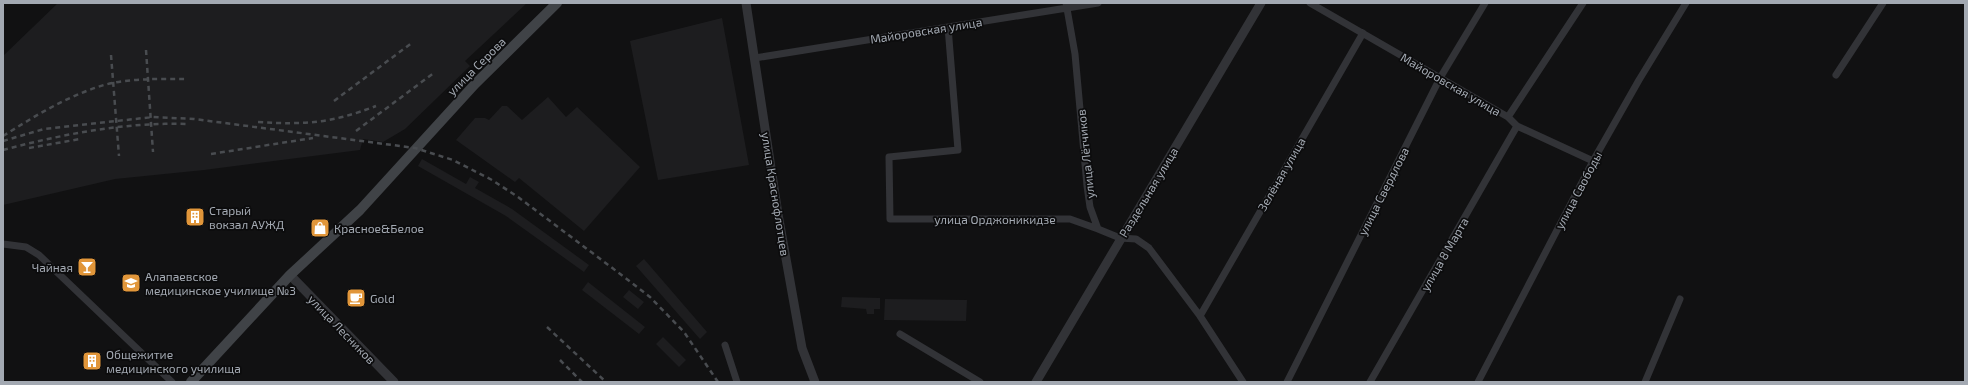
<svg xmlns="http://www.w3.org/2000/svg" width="1968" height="385" font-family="'Exo 2',sans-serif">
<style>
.built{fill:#1d1d1f}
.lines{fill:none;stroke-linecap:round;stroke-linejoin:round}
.minor{stroke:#323337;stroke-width:7}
.tertiary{stroke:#323337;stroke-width:9}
.secondary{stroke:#404347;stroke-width:10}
.rail{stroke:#494c50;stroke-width:2.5;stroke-dasharray:5 4;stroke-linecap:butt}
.labels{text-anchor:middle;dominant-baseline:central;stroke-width:3.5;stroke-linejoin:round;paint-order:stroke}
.street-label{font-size:12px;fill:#a3a9b2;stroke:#0c0c0d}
.poi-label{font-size:12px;fill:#a3a9b2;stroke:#0c0c0d;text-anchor:start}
</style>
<rect width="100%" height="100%" fill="#111112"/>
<path class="built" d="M58,3H527L465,61L470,66L405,129L383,142L363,139L360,150L204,170L115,179L3,205V56Z
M722,18L749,165L658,180L630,41Z
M548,97L566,117L577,107L640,167L584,231L519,178L515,182L456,140L475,118H485L489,120L502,106H507L522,120Z
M422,159L466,184L470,177L479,182L475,188L512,209L589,265L584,272L506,216L418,166Z
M644,259L707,332L700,339L636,266Z
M588,282L645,327L639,334L582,290Z
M629,290L644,302L638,309L623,297Z
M842,297L880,298V309H874V314H867L866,309L841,307Z
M885,299L967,300L966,321L884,320Z
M663,337L686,360L679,367L656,344Z"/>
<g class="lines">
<path class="minor" d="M1066,3L1075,54L1087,186L1090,207L1098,229L1120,238L1136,239L1149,248L1200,316L1243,382
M1310,3L1508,117L1517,126L1593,161
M948,27L958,150L889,157L890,219H1070L1098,229
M755,58L1098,3
M1836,75L1883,3
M1508,117L1583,3
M3,244L26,247L39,255L172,382
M1200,316L1363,33
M900,334L980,382
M725,345L737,382
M1287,382L1440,78L1485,3
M1370,382L1517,126
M1478,382L1593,161L1639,80L1686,3
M1645,382L1680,299"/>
<path class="tertiary" d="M746,3L778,214L802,348L815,382
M290,275L394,382
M1036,382L1261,3"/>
<path class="secondary" d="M191,382L290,275L360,210L475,84L557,3"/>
<path class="rail" d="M146,50L153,152
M111,55L119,156
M334,101L413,42
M258,122C305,125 332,123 376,106
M356,131L435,72
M3,136C35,116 67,96 104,85C130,78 159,79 186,79
M3,141L44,129L153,117L194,119L415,148L453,160L492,180L518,197L611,267L650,297L684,332L718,382
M29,148L80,139
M3,150C63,134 125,122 187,124
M211,154L313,138
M547,327L606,382
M560,360L582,382"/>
</g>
<defs>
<g id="building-square" transform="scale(1)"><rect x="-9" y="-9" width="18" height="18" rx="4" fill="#e1963a" stroke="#0c0c0d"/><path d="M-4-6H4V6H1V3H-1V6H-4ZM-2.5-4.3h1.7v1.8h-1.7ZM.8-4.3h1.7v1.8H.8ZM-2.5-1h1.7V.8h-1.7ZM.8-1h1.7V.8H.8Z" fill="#fff"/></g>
<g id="shop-square" transform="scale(1)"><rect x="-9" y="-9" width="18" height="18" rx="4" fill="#e1963a" stroke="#0c0c0d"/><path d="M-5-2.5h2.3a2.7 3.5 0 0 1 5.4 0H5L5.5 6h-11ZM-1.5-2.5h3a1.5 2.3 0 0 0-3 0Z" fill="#fff"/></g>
<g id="bar-square" transform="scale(1)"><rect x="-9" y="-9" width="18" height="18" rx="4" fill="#e1963a" stroke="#0c0c0d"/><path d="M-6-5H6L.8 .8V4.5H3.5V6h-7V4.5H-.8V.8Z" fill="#fff"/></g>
<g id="university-square" transform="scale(1)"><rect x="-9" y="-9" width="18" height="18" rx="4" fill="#e1963a" stroke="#0c0c0d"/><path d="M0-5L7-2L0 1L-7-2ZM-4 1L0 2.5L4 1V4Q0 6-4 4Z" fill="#fff"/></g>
<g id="cafe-square" transform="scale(1)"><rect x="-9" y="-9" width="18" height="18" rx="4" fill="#e1963a" stroke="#0c0c0d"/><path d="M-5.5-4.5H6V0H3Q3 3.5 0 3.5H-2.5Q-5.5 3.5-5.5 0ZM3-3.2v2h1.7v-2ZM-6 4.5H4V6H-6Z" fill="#fff"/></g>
</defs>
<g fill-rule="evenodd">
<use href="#building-square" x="195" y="217"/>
<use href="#shop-square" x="320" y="228"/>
<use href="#bar-square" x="87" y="267"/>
<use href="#university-square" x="131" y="283"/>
<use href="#cafe-square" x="356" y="298"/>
<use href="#building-square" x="92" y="361"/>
</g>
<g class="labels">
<g class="street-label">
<text transform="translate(926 30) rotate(-9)">Майоровская улица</text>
<text transform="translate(476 66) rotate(-45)">улица Серова</text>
<text transform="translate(1451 84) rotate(30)">Майоровская улица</text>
<text transform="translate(1085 154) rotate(-96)">улица Лётчиков</text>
<text transform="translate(1281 174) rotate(-60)">Зелёная улица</text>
<text transform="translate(1578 190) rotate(-62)">улица Свободы</text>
<text transform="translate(1383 191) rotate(-63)">улица Свердлова</text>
<text transform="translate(1148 192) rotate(-59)">Раздельная улица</text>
<text transform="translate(776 194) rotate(81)">улица Краснофлотцев</text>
<text x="995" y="219">улица Орджоникидзе</text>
<text transform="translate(1444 254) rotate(-60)">улица 8 Марта</text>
<text transform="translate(342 329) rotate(46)">улица Лесников</text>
</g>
<g class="poi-label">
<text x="209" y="210">Старый<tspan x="209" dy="14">вокзал АУЖД</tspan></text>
<text x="334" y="228">Красное&amp;Белое</text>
<text x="73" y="267" text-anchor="end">Чайная</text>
<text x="145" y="276">Алапаевское<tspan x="145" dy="14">медицинское училище №3</tspan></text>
<text x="370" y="298">Gold</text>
<text x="106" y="354">Общежитие<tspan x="106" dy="14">медицинского училища</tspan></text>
</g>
</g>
<rect width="1968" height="385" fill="none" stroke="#a3a9b2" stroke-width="8"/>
</svg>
